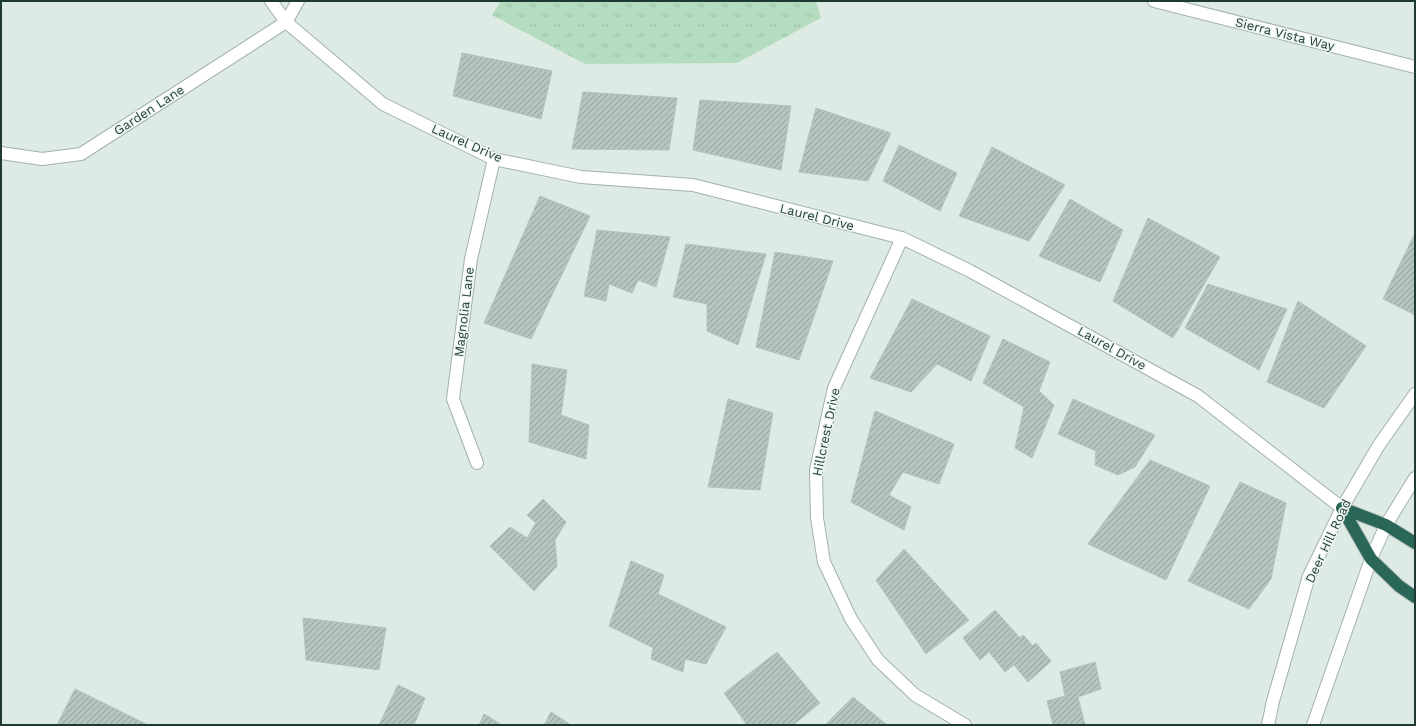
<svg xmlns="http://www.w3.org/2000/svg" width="1416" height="726" font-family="'Work Sans',sans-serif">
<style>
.grass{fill:url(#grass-tufts)}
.building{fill:url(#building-hatch);stroke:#b1c4bb}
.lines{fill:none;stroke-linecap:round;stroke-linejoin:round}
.minor-casing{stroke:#a1b2ab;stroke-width:14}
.highway-casing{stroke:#bcc4c2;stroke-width:14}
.minor{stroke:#fff;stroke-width:12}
.highway{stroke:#2b6758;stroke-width:12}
.labels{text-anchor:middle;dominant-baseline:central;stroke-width:3;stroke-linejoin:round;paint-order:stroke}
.street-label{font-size:13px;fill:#1f3a32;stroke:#eff7f2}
</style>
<defs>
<pattern id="grass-tufts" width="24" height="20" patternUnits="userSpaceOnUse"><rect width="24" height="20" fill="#b6dcbf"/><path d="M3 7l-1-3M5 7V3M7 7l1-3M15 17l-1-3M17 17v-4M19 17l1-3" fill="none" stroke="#9cbea5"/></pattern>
<pattern id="building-hatch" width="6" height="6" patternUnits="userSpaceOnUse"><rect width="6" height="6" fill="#b4c5bd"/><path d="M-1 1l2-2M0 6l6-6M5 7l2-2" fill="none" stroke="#92a19a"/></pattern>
</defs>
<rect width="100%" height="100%" fill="#deeae4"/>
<path class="grass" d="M501,1H816L821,18L737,63L585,64L492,15Z"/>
<path class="building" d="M462,53L552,71L541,119L453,96Z
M583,92L677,98L669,150L572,149Z
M700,100L791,106L781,170L693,150Z
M816,108L891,133L868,181L799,172Z
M899,145L957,173L940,211L883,181Z
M992,147L1065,185L1029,241L959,216Z
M540,196L590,216L531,339L484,323Z
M1070,199L1123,230L1100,282L1039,256Z
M1148,218L1220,257L1173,338L1113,301Z
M597,230L670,237L656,287L638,280L632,293L609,284L606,301L584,296Z
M1415,233V315L1383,299Z
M686,244L766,254L738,345L707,331V304L673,297Z
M775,252L833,261L799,360L756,347Z
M1208,284L1287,309L1259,370L1185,328Z
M912,299L990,336L971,381L937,364L911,392L870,378Z
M1298,301L1366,346L1324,408L1267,382Z
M1003,339L1050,362L1039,391L1054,405L1032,458L1015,448L1024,407L983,383Z
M532,364L567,370L561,415L589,425L586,459L529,442Z
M728,399L773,413L760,490L708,487Z
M1073,399L1155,435L1135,467L1118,475L1095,465L1096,451L1058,434Z
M875,411L954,444L939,484L903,472L889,495L911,507L904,530L851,502Z
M1150,460L1210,486L1166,580L1088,544Z
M1240,482L1286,503L1271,579L1249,609L1188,581Z
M543,499L566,522L555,540L557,566L534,591L490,546L510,527L527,538L536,523L527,515Z
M904,549L969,620L926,654L876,580Z
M631,561L664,575L658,594L726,627L706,664L685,659L683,672L651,659L653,648L609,626Z
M995,610L1020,638L1023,635L1033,646L1036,643L1051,661L1028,682L1014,665L1005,672L989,652L980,660L963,638Z
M303,618L386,628L379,670L306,660Z
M777,652L820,703L793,725H747L724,693Z
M1095,662L1101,689L1078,697L1085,725H1053L1047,701L1065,696L1060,672Z
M398,685L425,698L414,725H379Z
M75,689L148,725H57Z
M853,697L887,725H825Z
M551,712L571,725H544Z
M484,714L502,725H479Z"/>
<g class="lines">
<g class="minor-casing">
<path id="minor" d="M271,1L286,22L383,104L494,159L581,177L693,185L902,238L970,271L1198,396L1342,508
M1154,1L1415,67
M1,153L42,159L81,154L286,22L298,1
M902,238L834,388L816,470L817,518L824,562L851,619L878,660L915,695L965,725
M477,463L453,399L471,259L494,159
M1268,725L1273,701L1309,576L1342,508L1379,445L1415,394
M1313,725L1371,559L1386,525L1415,478"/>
</g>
<g class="highway-casing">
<path id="highway" d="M1342,508L1371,559L1399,586L1415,597
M1342,508L1386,525L1415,543"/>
</g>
<use href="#minor" class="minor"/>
<use href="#highway" class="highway"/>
</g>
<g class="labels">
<g class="street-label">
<text transform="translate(1285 34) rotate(14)">Sierra Vista Way</text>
<text transform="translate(149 110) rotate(-33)">Garden Lane</text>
<text transform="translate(467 143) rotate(24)">Laurel Drive</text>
<text transform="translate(817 217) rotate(14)">Laurel Drive</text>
<text transform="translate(464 312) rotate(-83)">Magnolia Lane</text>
<text transform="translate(1112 348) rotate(29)">Laurel Drive</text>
<text transform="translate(826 432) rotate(-78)">Hillcrest Drive</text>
<text transform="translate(1328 541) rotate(-65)">Deer Hill Road</text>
</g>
</g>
<rect width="1416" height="726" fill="none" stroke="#1f3a32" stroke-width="4"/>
</svg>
